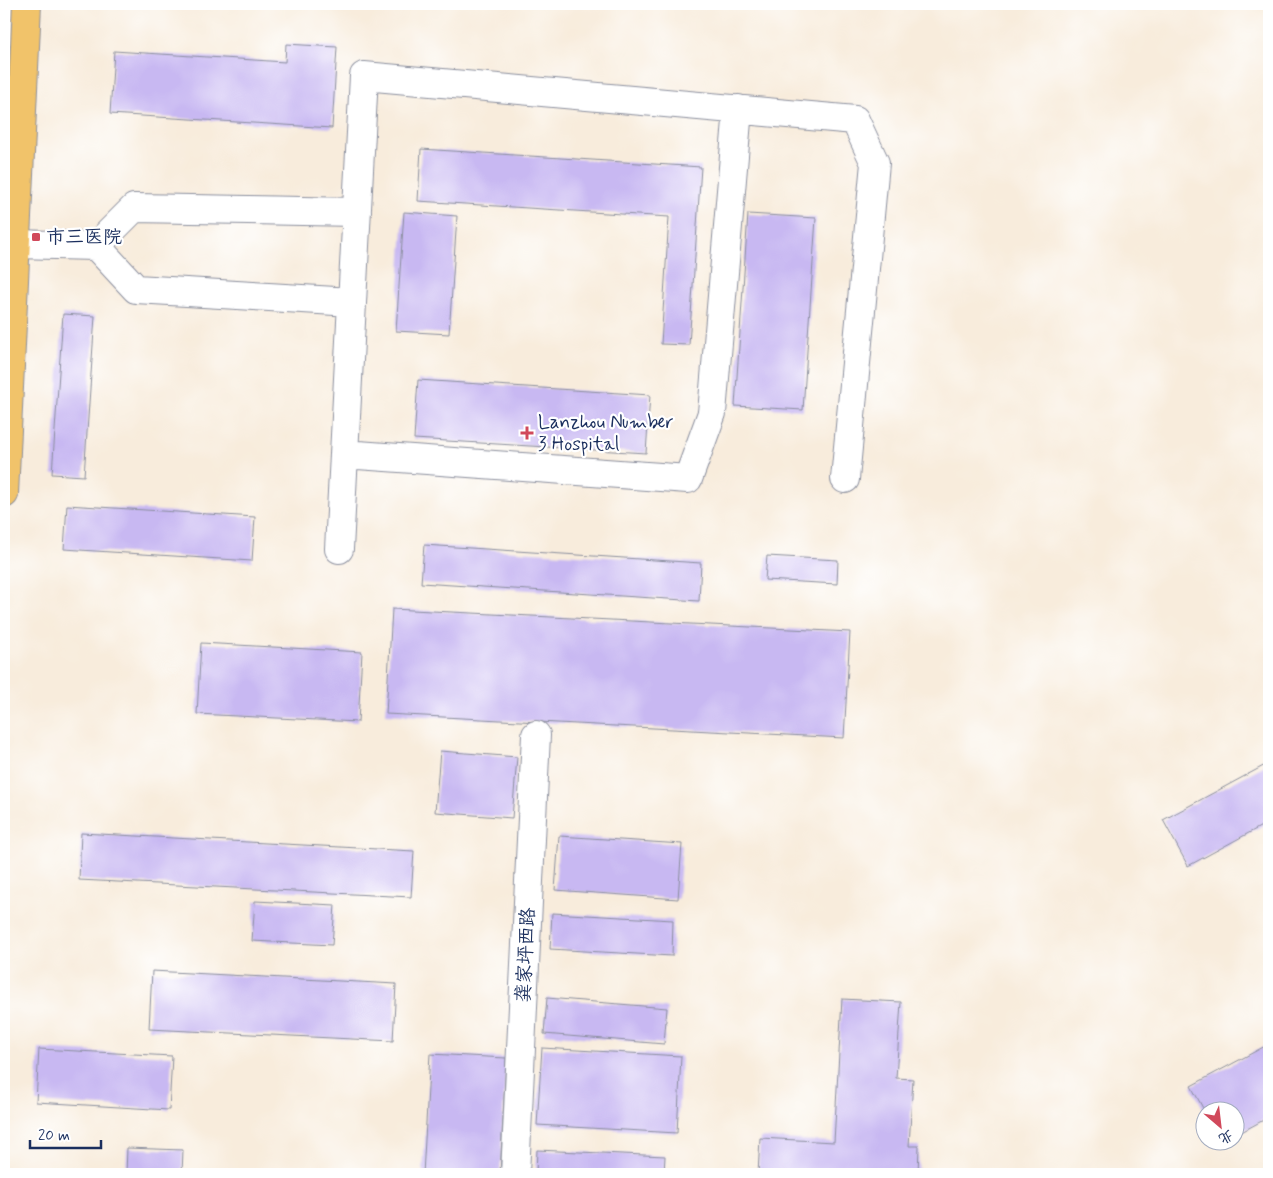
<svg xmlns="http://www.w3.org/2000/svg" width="1273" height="1178" font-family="Mynerve,'LXGW WenKai TC',sans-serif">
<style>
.building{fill:#c8b8f2}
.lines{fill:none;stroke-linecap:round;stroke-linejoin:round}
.minor-casing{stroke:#8a8e9d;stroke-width:30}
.major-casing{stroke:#8a8e9d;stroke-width:30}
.minor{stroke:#fff;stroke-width:28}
.major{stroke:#f1c36a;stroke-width:28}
.poi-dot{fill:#d1495b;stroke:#fff;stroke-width:2}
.labels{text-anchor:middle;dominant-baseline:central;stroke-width:4.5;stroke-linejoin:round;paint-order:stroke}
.poi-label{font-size:19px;fill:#1b2f5e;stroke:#fff;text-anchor:start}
.street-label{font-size:19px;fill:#1b2f5e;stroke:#fff}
</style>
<rect width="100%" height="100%" fill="#fff"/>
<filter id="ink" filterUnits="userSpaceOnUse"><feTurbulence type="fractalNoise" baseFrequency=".02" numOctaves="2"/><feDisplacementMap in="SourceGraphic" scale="10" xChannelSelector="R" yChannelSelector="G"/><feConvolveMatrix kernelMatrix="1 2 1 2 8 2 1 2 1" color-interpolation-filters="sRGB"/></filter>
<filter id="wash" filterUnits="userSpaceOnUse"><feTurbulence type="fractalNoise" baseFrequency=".0096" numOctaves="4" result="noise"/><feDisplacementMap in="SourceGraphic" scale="20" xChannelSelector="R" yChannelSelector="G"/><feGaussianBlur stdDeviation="1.12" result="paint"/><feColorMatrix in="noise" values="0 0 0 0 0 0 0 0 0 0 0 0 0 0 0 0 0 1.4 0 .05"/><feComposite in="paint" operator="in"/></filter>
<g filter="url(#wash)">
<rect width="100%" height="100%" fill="#f8ecdc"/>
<g id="blocks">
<path class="building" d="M286,44L337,47L332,128L110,114L114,51L285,62Z
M421,149L701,167L689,345L661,344L669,217L418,201Z
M404,212L457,216L449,334L396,331Z
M748,214L816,218L803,410L735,406Z
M63,314L95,316L84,476L52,474Z
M418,380L650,395L646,453L414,439Z
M67,505L255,517L252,561L64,549Z
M424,545L701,563L699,601L421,583Z
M767,556L838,560L837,584L765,580Z
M392,609L850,632L844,738L386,714Z
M201,643L362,652L358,722L197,714Z
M440,751L517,757L512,818L435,812Z
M1269,763V822L1188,866L1163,820Z
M81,833L414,851L411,897L79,880Z
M559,836L682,844L678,899L555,890Z
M255,901L335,905L332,945L252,941Z
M552,913L673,920L672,956L550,949Z
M152,971L396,984L393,1041L149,1029Z
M547,998L667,1008L664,1044L544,1034Z
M842,999L901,1002L896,1078L913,1079L909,1146H919L918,1174H758L760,1138L834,1142Z
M1269,1044V1117L1236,1135V1110H1204L1191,1086Z
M542,1048L681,1056L677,1133L537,1125Z
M39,1049L172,1056L169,1110L36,1102Z
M430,1054L506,1058L500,1174H423Z
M127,1148L183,1150L182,1174H126Z
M537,1150L665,1156L664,1174H536Z"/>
</g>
</g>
<g filter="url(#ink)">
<use href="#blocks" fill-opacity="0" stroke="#8a8e9d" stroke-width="1"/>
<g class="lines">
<g class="minor-casing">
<path id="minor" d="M15,244L96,246L136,289L352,302
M96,246L134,208L357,212
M344,454L688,479L712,413L738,109
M339,549L364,76L855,120L875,163L845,479
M515,1174L536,735"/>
</g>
<g class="major-casing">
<path id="major" d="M4,494L27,4"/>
</g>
<use href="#minor" class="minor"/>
<use href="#major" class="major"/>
</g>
</g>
<g class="poi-dot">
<rect x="31" y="232" width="10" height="10" rx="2.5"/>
<path d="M524.5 425.5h5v5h5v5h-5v5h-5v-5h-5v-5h5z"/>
</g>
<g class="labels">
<g class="poi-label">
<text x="46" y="237">市三医院</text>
<text x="538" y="422">Lanzhou Number<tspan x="538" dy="22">3 Hospital</tspan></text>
</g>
<g class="street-label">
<text transform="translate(526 955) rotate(-87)">龚家坪西路</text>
</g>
</g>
<rect width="1273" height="1178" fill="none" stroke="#fff" stroke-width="20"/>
<g transform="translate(1220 1126) rotate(152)"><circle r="24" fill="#ffffff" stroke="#a4acbf"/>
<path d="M0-4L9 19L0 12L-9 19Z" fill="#d1495b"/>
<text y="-8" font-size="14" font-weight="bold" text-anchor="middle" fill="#1b2f5e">北</text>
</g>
<path d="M30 1140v8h71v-8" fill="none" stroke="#1b2f5e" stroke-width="2.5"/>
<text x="38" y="1140" font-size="15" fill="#1b2f5e" stroke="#ffffff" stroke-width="4" paint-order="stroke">20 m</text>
</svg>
